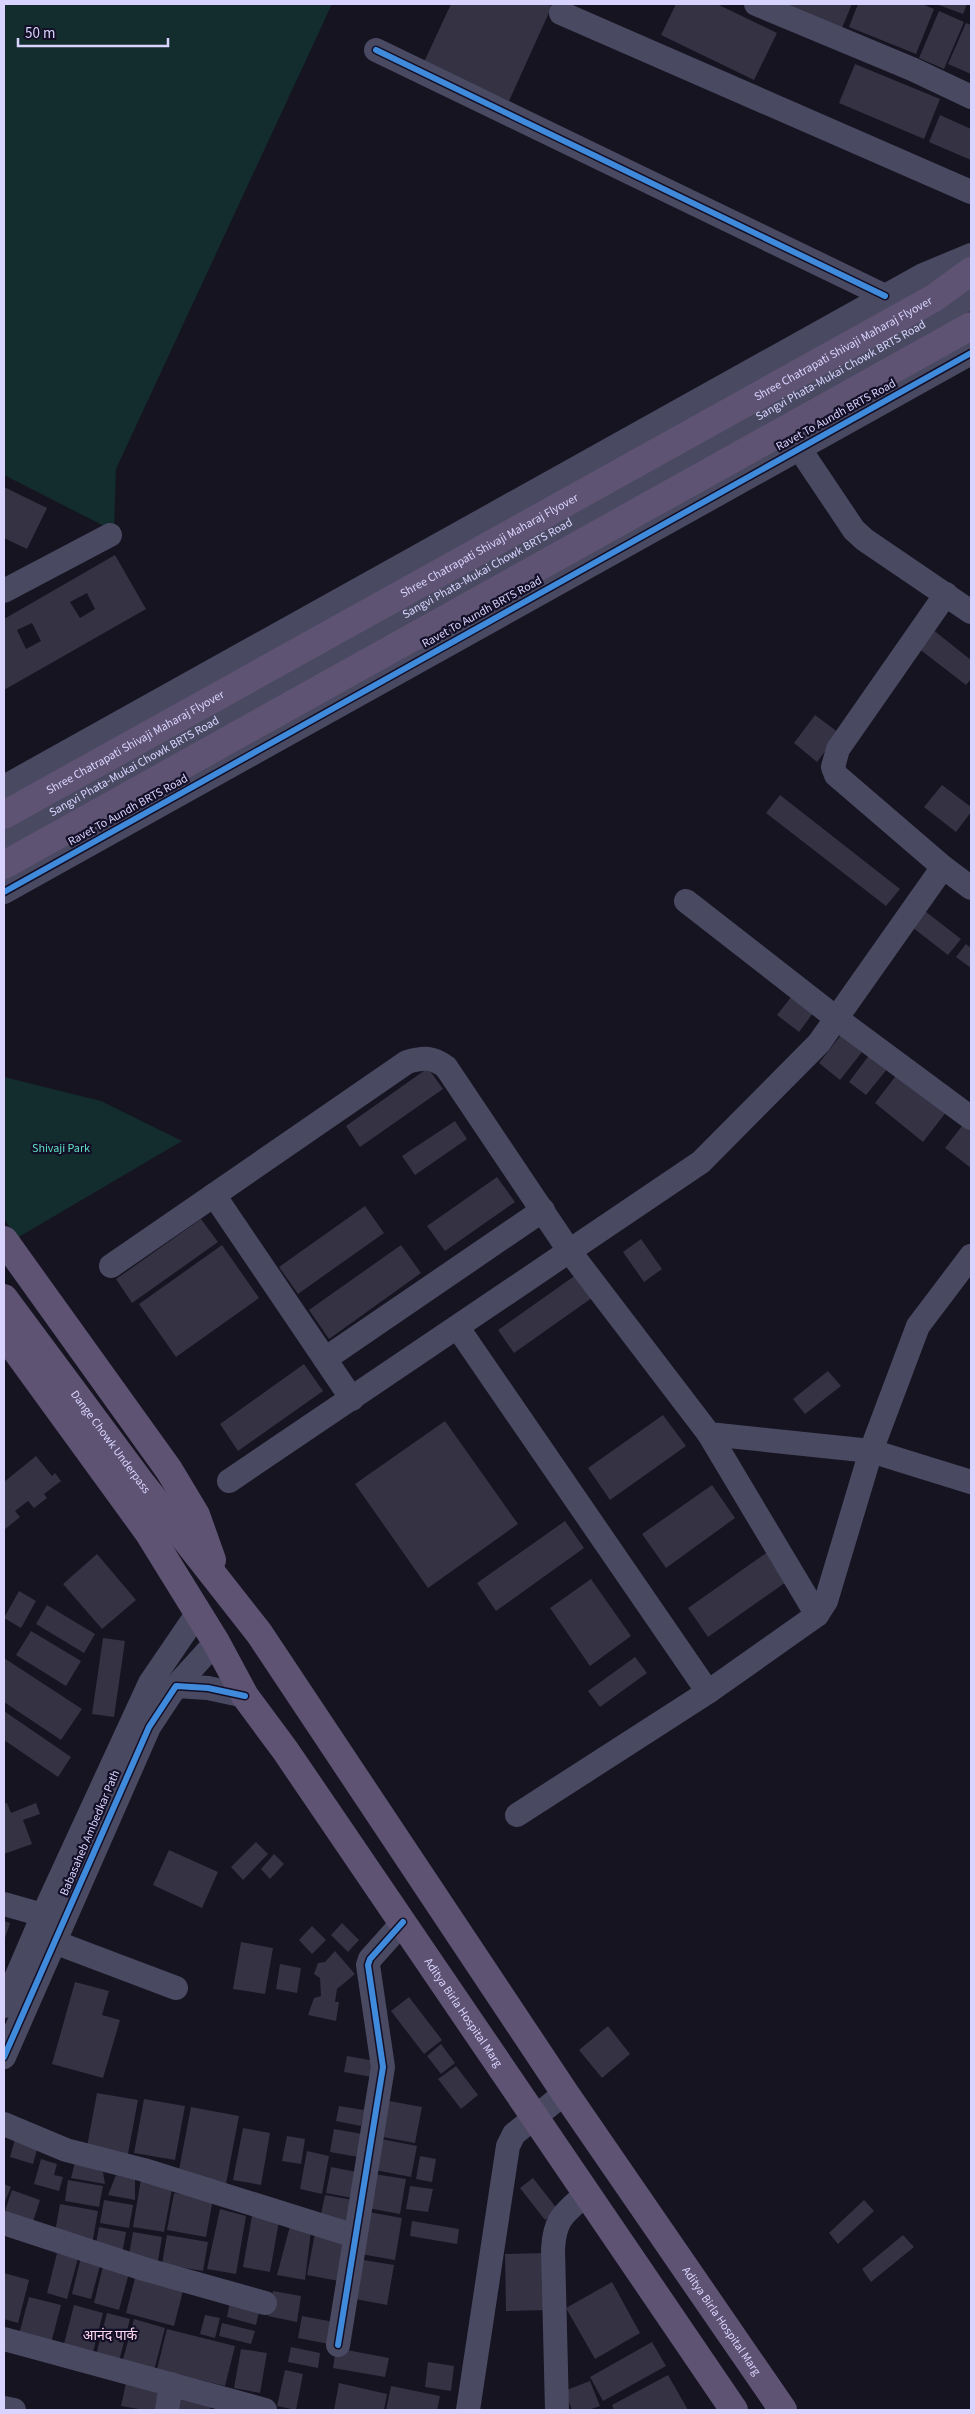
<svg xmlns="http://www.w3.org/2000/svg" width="975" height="2414" font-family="'Source Sans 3','Noto Sans Devanagari',sans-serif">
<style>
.green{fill:#132c2d}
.building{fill:#343243;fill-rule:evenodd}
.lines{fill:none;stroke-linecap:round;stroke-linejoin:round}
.minor{stroke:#4a4962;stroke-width:24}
.major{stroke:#5e5373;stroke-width:28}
.cycleway-casing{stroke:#130f26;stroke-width:9}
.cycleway{stroke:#408adc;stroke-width:6}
.labels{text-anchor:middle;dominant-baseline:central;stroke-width:4.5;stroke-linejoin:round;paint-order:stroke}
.street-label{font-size:12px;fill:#d9d4ff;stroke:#130f26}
.park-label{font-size:12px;fill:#5fe0c0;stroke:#130f26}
.neighbourhood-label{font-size:14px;fill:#ffd6f0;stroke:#130f26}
</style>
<rect width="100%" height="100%" fill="#161421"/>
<path class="green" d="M4,4H332L116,469L114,531L4,475Z
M4,1077L101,1101L182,1141L17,1238L4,1219Z"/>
<path class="building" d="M451,4H547L552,6L509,101L424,62Z
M676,4H717L777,33L754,80L661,35Z
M776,4H852L841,30Z
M858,4H922L934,9L916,54L849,27Z
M936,4H967L963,14Z
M939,11L964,22L944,69L919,58Z
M966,23L971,25V74L948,64Z
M855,64L940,99L924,139L839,103Z
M940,115L971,129V160L929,142Z
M4,487L47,508L27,549L4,538Z
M115,555L146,609L4,690V619ZM87,593L95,609L80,618L70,602ZM32,623L41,641L26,649L17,630Z
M932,629L971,660V679L966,685L918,648Z
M815,715L839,733L817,762L794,743Z
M942,785L971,807V812L956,832L924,807Z
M780,795L900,889L886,906L766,813Z
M921,908L961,939L948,955L908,924Z
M966,944L971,948V968L956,957Z
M795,992L816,1009L799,1032L777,1015Z
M841,1035L862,1052L840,1080L819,1063Z
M870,1054L888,1068L866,1095L849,1082Z
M428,1068L443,1089L360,1147L346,1126Z
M898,1073L947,1111L923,1142L875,1103Z
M455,1121L467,1139L415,1175L402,1156Z
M965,1122L971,1127V1168L945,1148Z
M497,1177L515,1202L445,1251L427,1226Z
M365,1206L384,1233L298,1294L279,1267Z
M201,1219L218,1242L132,1303L116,1279Z
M641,1239L662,1269L644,1282L623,1252Z
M222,1245L259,1298L176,1357L139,1304Z
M401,1245L421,1273L329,1339L309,1310Z
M580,1272L596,1295L514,1353L498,1330Z
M304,1364L323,1391L238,1451L220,1424Z
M828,1371L841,1386L805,1414L793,1399Z
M663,1415L686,1446L610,1500L588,1468Z
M445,1421L518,1524L428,1588L355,1484Z
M36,1456L52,1476L55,1473L61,1481L44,1494L47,1498L34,1508L28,1501L15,1511L20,1517L4,1530V1482Z
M712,1485L735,1518L666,1568L642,1534Z
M565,1521L584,1548L496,1611L477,1583Z
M769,1551L789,1580L708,1637L688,1608Z
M97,1554L136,1600L102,1629L63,1584Z
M591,1579L631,1636L590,1666L550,1608Z
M19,1591L36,1601L21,1628L4,1618Z
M47,1605L95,1634L84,1653L36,1624Z
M31,1631L81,1661L66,1686L16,1655Z
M103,1638L125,1641L114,1717L92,1714Z
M635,1657L647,1673L600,1707L588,1691Z
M4,1658L82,1709L61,1740L4,1702Z
M4,1711L71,1757L58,1777L4,1740Z
M7,1803L11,1813L36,1803L40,1814L23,1820L32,1844L4,1854V1804Z
M256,1842L268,1854L243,1880L231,1867Z
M169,1850L218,1872L202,1908L153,1885Z
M274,1854L284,1864L270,1879L261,1869Z
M4,1921L10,1923L4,1941Z
M342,1923L359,1940L348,1952L331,1935Z
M312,1926L326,1940L312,1954L299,1940Z
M241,1942L273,1948L265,1994L233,1989Z
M335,1951L355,1974L337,1989L335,2002H339L336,2021L308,2015L314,1998L321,1996L320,1978L314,1974L318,1963L325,1962Z
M280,1964L301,1968L297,1993L276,1989Z
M75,1982L109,1991L102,2015L120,2020L103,2078L52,2064Z
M409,1997L442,2040L424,2054L391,2011Z
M608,2026L630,2054L602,2078L579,2050Z
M441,2044L455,2063L441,2074L427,2056Z
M347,2056L375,2061L372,2077L344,2072Z
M456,2066L478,2095L461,2109L438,2079Z
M97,2093L138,2100L127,2159L86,2152Z
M144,2099L185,2106L175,2160L134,2153Z
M384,2100L422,2107L415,2143L377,2136Z
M339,2106L364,2110L361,2126L336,2121Z
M191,2107L239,2116L226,2184L178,2175Z
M243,2128L270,2133L261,2185L233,2180Z
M334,2129L368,2135L364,2158L330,2152Z
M287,2136L305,2139L301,2164L282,2161Z
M376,2138L417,2146L411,2177L370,2169Z
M15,2139L38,2146L33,2164L10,2157Z
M307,2151L329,2156L322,2194L300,2189Z
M420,2156L436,2159L432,2182L416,2179Z
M41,2159L57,2164L54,2175L63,2177L59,2191L34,2184Z
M75,2162L103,2172L105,2184L71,2178Z
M331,2167L362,2173L358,2199L326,2193Z
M368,2173L406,2179L400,2214L362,2207Z
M116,2175L135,2179V2200L108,2195Z
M533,2178L558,2210L545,2220L520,2188Z
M141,2179L173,2184L164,2232L133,2227Z
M68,2180L103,2186L99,2207L65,2201Z
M4,2184L11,2187L4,2204Z
M410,2186L433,2189L428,2212L406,2209Z
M12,2190L40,2200L31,2228L4,2214Z
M174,2193L213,2199L206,2237L167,2230Z
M325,2195L353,2200L348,2229L319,2224Z
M104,2200L133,2205L129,2228L100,2223Z
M864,2200L874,2211L838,2244L829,2233Z
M60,2204L98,2211L92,2244L54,2238Z
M220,2209L246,2216L236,2274L207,2269Z
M363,2211L402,2218L395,2260L355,2253Z
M252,2216L279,2221L270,2272L243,2267Z
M412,2221L459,2229L457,2244L410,2236Z
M290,2226L311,2231L305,2280L277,2275Z
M99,2227L126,2232L122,2254L95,2249Z
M133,2232L162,2237L158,2261L129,2255Z
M315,2233L351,2240L344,2282L307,2275Z
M167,2235L208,2242L203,2271L162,2264Z
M903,2235L914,2247L871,2282L862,2269Z
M57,2253L78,2258L67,2299L47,2293Z
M544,2253L546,2310L506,2311L505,2254Z
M81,2257L101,2262L91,2299L72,2294Z
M357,2259L394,2265L387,2305L350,2298Z
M104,2262L130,2269L119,2310L94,2303Z
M4,2273L29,2280L18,2323L4,2319Z
M136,2274L184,2287L174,2326L126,2313Z
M612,2282L640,2333L595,2359L566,2308Z
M273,2291L301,2296L297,2322L268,2316Z
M29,2297L61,2305L50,2347L18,2338Z
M230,2301L260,2308L256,2325L227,2317Z
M74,2305L103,2313L92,2356L63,2348Z
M107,2313L130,2319L118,2365L95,2359Z
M205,2315L220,2318L215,2338L200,2334Z
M302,2316L334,2322L329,2344L298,2338Z
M134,2319L165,2328L154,2371L122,2363Z
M222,2323L255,2331L251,2344L219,2336Z
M167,2329L235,2346L225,2386L157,2369Z
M652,2342L666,2366L603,2401L590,2377Z
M291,2347L320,2353L318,2368L288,2362Z
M336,2348L389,2358L385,2377L333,2368Z
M241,2349L267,2353L260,2393L234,2388Z
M428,2362L454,2366L451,2391L425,2387Z
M285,2370L303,2374L296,2410L277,2406Z
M668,2375L688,2410H614L612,2405Z
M590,2381L600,2406L588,2410H572L564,2391Z
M126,2383L166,2390L163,2410H145L121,2406Z
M339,2383L387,2394L384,2410H334Z
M391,2386L440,2396L437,2410H386Z
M177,2393L212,2400L210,2410H174Z"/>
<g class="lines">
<g class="minor">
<path d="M756,4L912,69L971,97"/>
<path d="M561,13L971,192"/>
<path d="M376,50L885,296"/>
<path d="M799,448L854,530L865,540L971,612"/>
<path d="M4,591L110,535"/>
<path d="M4,787L923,275L971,255"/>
<path id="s1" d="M4,839L971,297"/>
<path d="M943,867L836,775L833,767L838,749L946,594"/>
<path d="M4,892L971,353"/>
<path d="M686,901L836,1018L971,1118"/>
<path d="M214,1195L352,1399"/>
<path d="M111,1266L407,1062C424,1057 433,1057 446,1067L570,1252L709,1434L871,1451L971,1482"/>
<path d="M458,1328L708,1692"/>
<path d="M325,1359L543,1210"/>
<path d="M709,1434L817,1615"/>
<path d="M229,1481L701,1162L819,1043L943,867L971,888"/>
<path d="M176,1686L216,1642"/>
<path d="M517,1815L708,1692L817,1615L826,1601L871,1451L918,1326L971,1256"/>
<path d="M4,1904L43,1915"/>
<path d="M41,1937L176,1988"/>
<path d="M4,2006L43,1915L150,1683L197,1614"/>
<path d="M4,2057L149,1727L176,1686L208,1688L245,1696"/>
<path d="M4,2124L66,2150L144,2170L355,2236"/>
<path d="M4,2223L144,2269L265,2303"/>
<path d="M4,2339L265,2410"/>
<path d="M338,2345L383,2067L368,1965L370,1959L403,1922"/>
<path d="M4,2408L14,2410"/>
<path d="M167,2410L171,2384"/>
<path d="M468,2410L508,2146L514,2134L565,2093"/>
<path d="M557,2410L553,2249C555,2217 564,2214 587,2193"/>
</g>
<g class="major">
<path id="s2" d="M4,815L934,298L971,271"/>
<path d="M4,865L971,326"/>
<path d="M4,1240L169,1470L196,1515L212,1560"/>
<path id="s3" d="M4,1298L142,1484L259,1633L565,2093L783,2410"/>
<path id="s4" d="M4,1334L148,1532L216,1642L245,1696L285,1750L734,2410"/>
</g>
<g class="cycleway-casing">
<path id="cycleway" d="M376,50L885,296
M4,892L971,353
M4,2057L149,1727L176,1686L208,1688L245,1696
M338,2345L383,2067L368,1965L370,1959L403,1922"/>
</g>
<use href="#cycleway" class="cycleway"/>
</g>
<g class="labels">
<g class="street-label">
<text stroke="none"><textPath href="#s2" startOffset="960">Shree Chatrapati Shivaji Maharaj Flyover</textPath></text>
<text stroke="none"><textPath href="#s1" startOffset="959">Sangvi Phata-Mukai Chowk BRTS Road</textPath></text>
<text transform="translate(836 415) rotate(-29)">Ravet To Aundh BRTS Road</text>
<text stroke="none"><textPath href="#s2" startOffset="555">Shree Chatrapati Shivaji Maharaj Flyover</textPath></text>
<text stroke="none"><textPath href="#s1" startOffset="554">Sangvi Phata-Mukai Chowk BRTS Road</textPath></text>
<text transform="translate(482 612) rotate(-29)">Ravet To Aundh BRTS Road</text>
<text stroke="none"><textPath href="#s2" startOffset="150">Shree Chatrapati Shivaji Maharaj Flyover</textPath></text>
<text stroke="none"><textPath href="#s1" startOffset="149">Sangvi Phata-Mukai Chowk BRTS Road</textPath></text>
<text transform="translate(128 810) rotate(-29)">Ravet To Aundh BRTS Road</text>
<text stroke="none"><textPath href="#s3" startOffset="179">Dange Chowk Underpass</textPath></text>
<text transform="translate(90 1833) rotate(-67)">Babasaheb Ambedkar Path</text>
<text stroke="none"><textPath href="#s4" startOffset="820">Aditya Birla Hospital Marg</textPath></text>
<text stroke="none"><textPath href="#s3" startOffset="1250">Aditya Birla Hospital Marg</textPath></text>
</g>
<g class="park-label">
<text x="61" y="1148">Shivaji Park</text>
</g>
<g class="neighbourhood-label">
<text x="110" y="2336">आनंद पार्क</text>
</g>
</g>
<rect width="975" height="2414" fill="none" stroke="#d9d4ff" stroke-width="10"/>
<path d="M18 38v8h150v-8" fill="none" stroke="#d9d4ff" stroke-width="2.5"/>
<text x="25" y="38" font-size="15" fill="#d9d4ff" stroke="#130f26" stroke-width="4" paint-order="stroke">50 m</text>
</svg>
